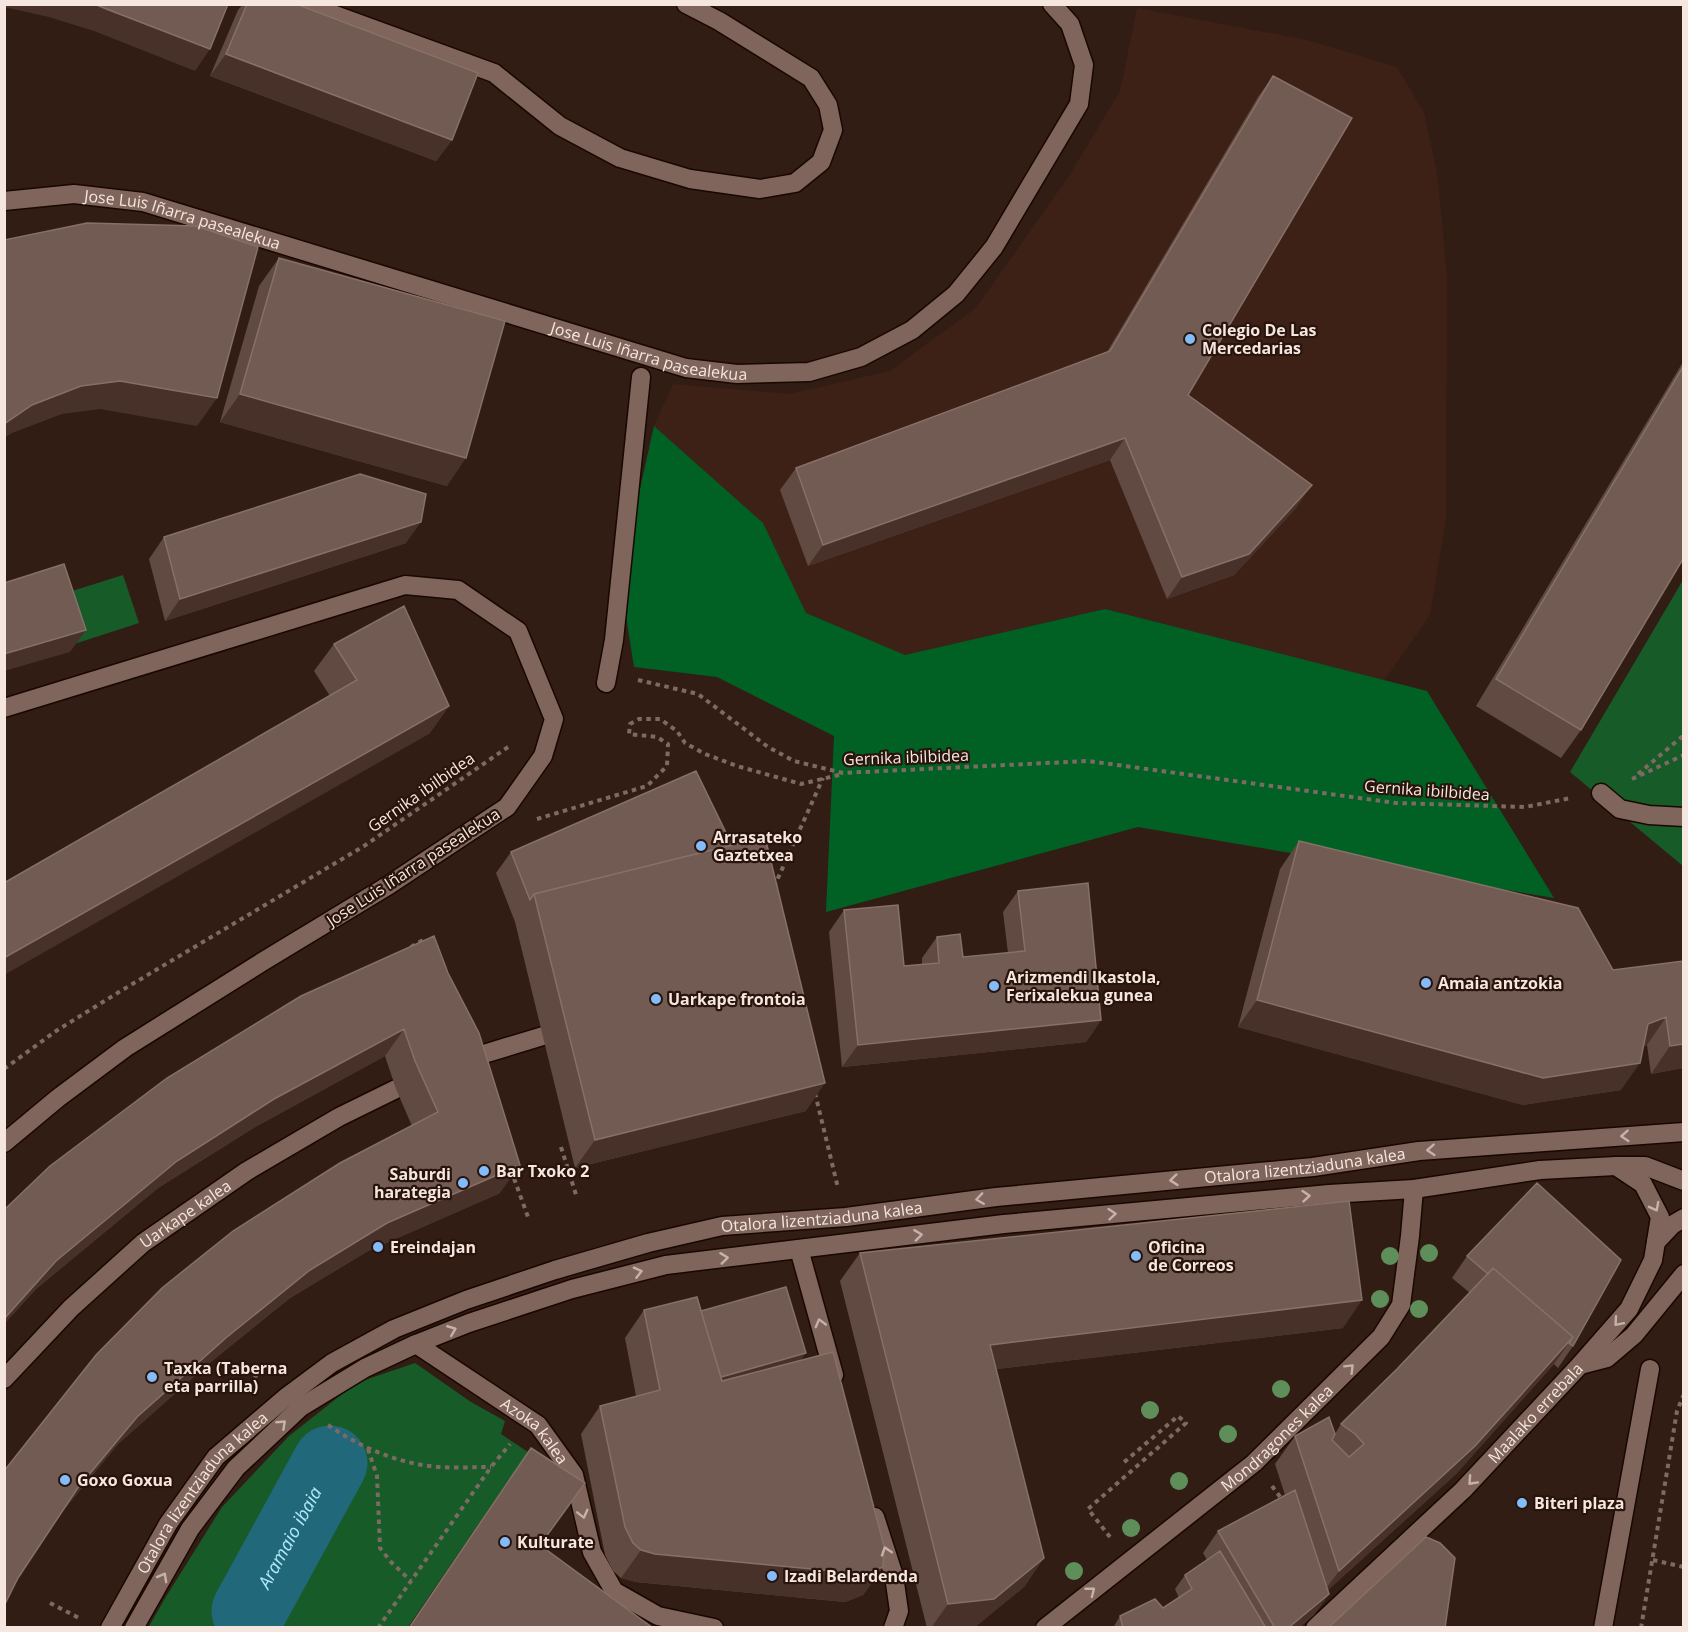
<svg xmlns="http://www.w3.org/2000/svg" width="1688" height="1632" font-family="'Open Sans',sans-serif">
<style>
.built{fill:#3d2116}
.green{fill:#165b28}
.forest{fill:#016124}
.lines{fill:none;stroke-linecap:round;stroke-linejoin:round}
.river{stroke:#22687b;stroke-width:75}
.lane-casing{stroke:#190702;stroke-width:21}
.street-casing{stroke:#190702;stroke-width:21}
.path{stroke:#7d6a62;stroke-width:4;stroke-dasharray:4.5 4.5;stroke-linecap:butt}
.lane{stroke:#7f655b;stroke-width:18}
.street{stroke:#7f655b;stroke-width:18}
.tree{fill:#5e8e5a}
.wall{fill:#614a41}
.shaded-wall{fill:#483128}
.building{fill:#715b52;stroke:#867068;stroke-width:1.5}
.oneway{stroke:#c6b2ab}
.poi-dot{fill:#84bcfb;stroke:#28140b;stroke-width:2}
.labels{text-anchor:middle;dominant-baseline:central;stroke-width:4.5;stroke-linejoin:round;paint-order:stroke}
.street-label{font-size:16px;fill:#f5e6e0;stroke:#28140b}
.poi-label{font-size:16px;font-weight:bold;fill:#f5e6e0;stroke:#28140b;text-anchor:start}
.water-label{font-size:18px;font-style:italic;fill:#b2e9fb;stroke:#28140b}
</style>
<rect width="100%" height="100%" fill="#321d14"/>
<path class="built" d="M1137,8L1307,40L1397,67L1424,113L1437,172L1447,274L1446,519L1430,615L1384,681L1105,609L905,655L806,613L762,523L654,426L673,384L790,394L890,371L976,308L1071,173L1120,91Z"/>
<path class="green" d="M123,575L139,623L68,646L53,597Z
M1683,580V866L1570,772Z
M415,1363L471,1402L505,1421L501,1434L528,1452L408,1627L148,1628L167,1595L222,1507L289,1436L356,1383Z"/>
<path class="forest" d="M654,426L763,523L806,613L905,655L1105,609L1427,691L1554,898L1138,827L826,912L834,736L717,677L634,667L620,578Z"/>
<g class="lines">
<path class="river" id="s1" d="M249,1611L330,1463"/>
<g class="lane-casing">
<path id="lane" d="M1656,1242L1672,1225L1684,1218"/>
</g>
<g class="street-casing">
<g id="street">
<path d="M305,4L494,73L560,126L620,158L690,179L760,189L795,183L821,162L833,130L828,105L811,78L719,21L686,4"/>
<path id="s2" d="M4,201L74,194L143,202L686,368L737,374L809,372L861,357L912,330L956,294L994,247L1079,104L1084,65L1070,24L1052,4"/>
<path d="M606,683L614,640L641,377"/>
<path d="M4,708L405,585L458,590L518,631L554,719L543,756L507,807L389,885L262,962L125,1048L58,1098L4,1143"/>
<path d="M1601,793L1620,809L1649,815L1684,817"/>
<path d="M464,1060L543,1036"/>
<path d="M799,1249L834,1375"/>
<path id="s3" d="M416,1344L538,1425L574,1475L592,1552L614,1591L658,1616L714,1628"/>
<path d="M1580,1365L1607,1358L1634,1335L1684,1274"/>
<path id="s4" d="M4,1379L71,1308L143,1243L247,1171L339,1117L396,1089"/>
<path d="M875,1517L894,1576L899,1611L893,1628"/>
<path id="s5" d="M110,1628L168,1524L216,1457L285,1398L332,1363L394,1329L466,1300L555,1270L648,1243L722,1226L846,1217L996,1197L1313,1167L1419,1151L1684,1132"/>
<path d="M134,1628L190,1529L236,1468L301,1407L365,1368L416,1344L469,1323L572,1289L666,1265L1004,1224L1329,1194L1414,1189L1540,1170L1616,1166H1645L1684,1181"/>
<path id="s6" d="M1045,1628L1254,1463L1381,1337L1401,1305L1410,1236L1414,1189"/>
<path id="s7" d="M1315,1628L1463,1490L1580,1365L1629,1309L1653,1260L1660,1217L1643,1184L1616,1166"/>
<path d="M1603,1628L1650,1369"/>
</g>
</g>
<path class="path" d="M638,680L698,694L768,747L794,761L843,773L1088,761L1396,803L1525,807L1571,798
M1638,774L1684,735
M1632,779L1684,755
M537,819L647,786L667,766L668,744L657,737L629,734L630,724L639,719H660L677,731L685,743L705,754L737,766L801,784L843,774
M774,887L823,778
M411,947L423,940
M4,1069L56,1031L119,992L364,846L511,745
M815,1093L838,1188
M561,1147L577,1198
M511,1170L528,1217
M239,1364L260,1379
M328,1425C357,1445 388,1459 422,1465C444,1469 469,1467 491,1467
M368,1449L377,1476L380,1548L391,1562L411,1581
M1272,1486L1284,1502
M1110,1537L1088,1509L1186,1423L1178,1416L1122,1464
M1653,1560L1684,1567
M50,1603L81,1619
M378,1628L491,1467L510,1444
M1641,1628L1677,1411L1684,1394"/>
<use href="#lane" class="lane"/>
<use href="#street" class="street"/>
</g>
<g class="tree">
<circle cx="1429" cy="1253" r="9"/>
<circle cx="1390" cy="1256" r="9"/>
<circle cx="1380" cy="1299" r="9"/>
<circle cx="1419" cy="1309" r="9"/>
<circle cx="1281" cy="1389" r="9"/>
<circle cx="1150" cy="1410" r="9"/>
<circle cx="1228" cy="1434" r="9"/>
<circle cx="1179" cy="1481" r="9"/>
<circle cx="1131" cy="1528" r="9"/>
<circle cx="1074" cy="1571" r="9"/>
</g>
<path class="wall" d="M243,4H296L452,140L436,161L210,76L238,10Z
M1273,76L1188,395L1297,507L1234,575L1167,599L1110,460L808,566L780,490L796,468L1107,352L1258,97Z
M279,258L447,486L220,422L259,286Z
M1683,362V559L1581,730L1561,758L1476,706Z
M164,537L406,543L165,621L149,559Z
M334,644L449,706L429,734L330,696L314,671Z
M1299,841L1613,970L1683,961V1068L1651,1074L1647,1045L1644,1046L1621,1090L1523,1105L1238,1027L1280,869Z
M732,845L806,1111L575,1168L515,922L496,873L511,852Z
M1018,891L1101,1020L1086,1042L842,1067L829,932L844,910L904,966L922,964V958L937,937L963,957L1008,953L1003,912Z
M434,936L500,1193L368,1251L290,1298L207,1365L118,1444L62,1512L18,1578L4,1471L412,1126L396,1089L385,1056L255,1127L158,1188L36,1289L4,1324V1210Z
M860,1253L1343,1328L996,1369L1025,1586L975,1627L927,1628L840,1281Z
M1467,1256L1573,1346L1558,1368L1554,1364L1456,1474L1328,1590L1329,1594L1314,1615L1299,1628H1113L1120,1616L1163,1608L1179,1598L1175,1589L1185,1575L1207,1560L1203,1553L1218,1531L1285,1495L1275,1464L1295,1436L1335,1434L1341,1424L1397,1369L1470,1293L1452,1278Z
M644,1310L701,1311L801,1360L883,1567L863,1595L845,1602L636,1582L621,1578L613,1571L605,1555L581,1434L600,1406L636,1396L625,1338Z"/>
<path class="shaded-wall" d="M4,4H94L109,10L210,49L195,71L94,31L49,17L4,7Z
M226,54L452,140L436,161L210,76Z
M120,381L217,398L197,426L100,409L62,414L12,433L4,438V424L32,405L81,386Z
M240,394L466,458L447,486L220,422Z
M1125,438L1110,460L808,566L823,545Z
M1312,485L1297,507L1234,575L1167,599L1182,577Z
M421,522L406,543L165,621L180,599Z
M86,630L70,652L4,671V654Z
M449,706L429,734L4,975V958Z
M1257,1000L1640,1063L1621,1090L1523,1105L1238,1027Z
M1666,1017L1647,1045L1628,1052L1648,1024Z
M1101,1020L1086,1042L842,1067L858,1045Z
M404,1029L385,1056L255,1127L158,1188L36,1289L4,1324V1319L56,1261L177,1161L274,1099Z
M1683,1044V1068L1651,1074L1670,1046Z
M825,1083L806,1111L575,1168L595,1140Z
M520,1165L500,1193L368,1251L290,1298L207,1365L118,1444L58,1517L77,1489L137,1417L227,1337L310,1270L387,1223Z
M1362,1300L1343,1328L971,1372L990,1345Z
M1573,1337L1554,1364L1456,1474L1319,1598L1339,1571Z
M806,1353L796,1367L706,1393L717,1379Z
M641,1550L883,1567L863,1595L845,1602L636,1582L621,1578Z
M1044,1558L1025,1586L975,1627L931,1628L948,1604Z
M1329,1594L1314,1615L1299,1628H1288Z"/>
<path class="building" d="M94,4H228L210,49L109,10Z
M247,4H296L478,73L452,140L226,54Z
M1273,76L1352,118L1188,395L1312,485L1249,554L1182,577L1125,438L823,545L796,468L1110,351Z
M87,223L196,226L258,247L217,398L120,381L81,386L32,405L4,424V240Z
M279,258L505,321L466,458L240,394Z
M1683,367V559L1581,730L1496,679Z
M360,474L426,494L421,522L180,599L164,537Z
M64,564L86,630L4,654V583Z
M404,606L449,706L4,958V883L357,680L334,644Z
M696,771L732,845L534,894L530,900L511,852Z
M765,837L825,1083L595,1140L534,894Z
M1299,841L1578,908L1613,970L1683,961V1044L1670,1046L1666,1017L1648,1024L1640,1063L1543,1078L1257,1000Z
M1088,883L1101,1020L858,1045L844,910L898,905L904,966L939,963L937,937L960,934L963,957L1025,951L1018,891Z
M434,936L448,973L479,1033L520,1165L387,1223L310,1270L227,1337L137,1417L77,1489L18,1578L4,1606V1471L96,1355L162,1288L233,1231L340,1163L438,1112L415,1061L404,1029L274,1099L177,1161L56,1261L4,1319V1210L50,1166L167,1078L301,996Z
M1537,1183L1621,1260L1573,1346L1569,1343L1573,1337L1493,1268L1488,1274L1467,1256Z
M1349,1201L1362,1300L990,1345L1044,1558L994,1599L948,1604L860,1253Z
M1493,1268L1573,1337L1475,1446L1339,1571L1295,1436L1329,1417L1335,1434L1332,1440L1349,1457L1364,1444L1355,1434L1341,1424L1397,1369Z
M786,1287L806,1353L721,1377L701,1311Z
M697,1297L722,1381L833,1352L884,1546L883,1567L865,1574L655,1554L641,1550L633,1543L625,1527L600,1406L660,1390L644,1310Z
M531,1448L585,1483L540,1545L653,1628H409Z
M1295,1490L1329,1594L1288,1628H1275L1218,1531Z
M1426,1537L1440,1543L1455,1558L1445,1628H1328Z
M1220,1551L1266,1628H1123L1120,1616L1155,1599L1163,1608L1192,1589L1185,1575Z"/>
<defs><path id="oneway-chevron" d="M-2-3.5L2.5 0L-2 3.5" fill="none" stroke-width="1.6" stroke-linecap="round" stroke-linejoin="round" transform="scale(1.5)"/></defs>
<g class="oneway">
<use href="#oneway-chevron" transform="translate(1625 1136) rotate(176)"/>
<use href="#oneway-chevron" transform="translate(1431 1150) rotate(176)"/>
<use href="#oneway-chevron" transform="translate(1174 1180) rotate(174)"/>
<use href="#oneway-chevron" transform="translate(1306 1196) rotate(-5)"/>
<use href="#oneway-chevron" transform="translate(980 1199) rotate(172)"/>
<use href="#oneway-chevron" transform="translate(1655 1207) rotate(62)"/>
<use href="#oneway-chevron" transform="translate(1112 1214) rotate(-5)"/>
<use href="#oneway-chevron" transform="translate(918 1235) rotate(-7)"/>
<use href="#oneway-chevron" transform="translate(724 1258) rotate(-7)"/>
<use href="#oneway-chevron" transform="translate(638 1272) rotate(-14)"/>
<use href="#oneway-chevron" transform="translate(1618 1322) rotate(131)"/>
<use href="#oneway-chevron" transform="translate(820 1323) rotate(-105)"/>
<use href="#oneway-chevron" transform="translate(452 1330) rotate(-22)"/>
<use href="#oneway-chevron" transform="translate(1350 1368) rotate(-45)"/>
<use href="#oneway-chevron" transform="translate(282 1424) rotate(-43)"/>
<use href="#oneway-chevron" transform="translate(1472 1481) rotate(133)"/>
<use href="#oneway-chevron" transform="translate(583 1514) rotate(76)"/>
<use href="#oneway-chevron" transform="translate(886 1551) rotate(-108)"/>
<use href="#oneway-chevron" transform="translate(163 1577) rotate(-61)"/>
<use href="#oneway-chevron" transform="translate(1091 1591) rotate(-38)"/>
</g>
<g class="poi-dot">
<circle cx="1190" cy="339" r="6"/>
<circle cx="701" cy="846" r="6"/>
<circle cx="1426" cy="983" r="6"/>
<circle cx="994" cy="986" r="6"/>
<circle cx="656" cy="999" r="6"/>
<circle cx="484" cy="1171" r="6"/>
<circle cx="463" cy="1183" r="6"/>
<circle cx="378" cy="1247" r="6"/>
<circle cx="1136" cy="1256" r="6"/>
<circle cx="152" cy="1377" r="6"/>
<circle cx="65" cy="1480" r="6"/>
<circle cx="1522" cy="1503" r="6"/>
<circle cx="505" cy="1542" r="6"/>
<circle cx="772" cy="1576" r="6"/>
</g>
<g class="labels">
<g class="street-label">
<text stroke="none"><textPath href="#s2" startOffset="182">Jose Luis Iñarra pasealekua</textPath></text>
<text stroke="none"><textPath href="#s2" startOffset="668">Jose Luis Iñarra pasealekua</textPath></text>
<text transform="translate(906 757) rotate(-2)">Gernika ibilbidea</text>
<text transform="translate(1427 790) rotate(4)">Gernika ibilbidea</text>
<text transform="translate(421 792) rotate(-35)">Gernika ibilbidea</text>
<text transform="translate(413 867) rotate(-33)">Jose Luis Iñarra pasealekua</text>
<text stroke="none"><textPath href="#s5" startOffset="1352">Otalora lizentziaduna kalea</textPath></text>
<text stroke="none"><textPath href="#s4" startOffset="246">Uarkape kalea</textPath></text>
<text stroke="none"><textPath href="#s5" startOffset="866">Otalora lizentziaduna kalea</textPath></text>
<text stroke="none"><textPath href="#s7" startOffset="308">Maalako errebala</textPath></text>
<text stroke="none"><textPath href="#s3" startOffset="148">Azoka kalea</textPath></text>
<text stroke="none"><textPath href="#s6" startOffset="300">Mondragones kalea</textPath></text>
<text stroke="none"><textPath href="#s5" startOffset="165">Otalora lizentziaduna kalea</textPath></text>
</g>
<g class="poi-label">
<text x="1202" y="330">Colegio De Las<tspan x="1202" dy="18">Mercedarias</tspan></text>
<text x="713" y="837">Arrasateko<tspan x="713" dy="18">Gaztetxea</tspan></text>
<text x="1006" y="977">Arizmendi Ikastola,<tspan x="1006" dy="18">Ferixalekua gunea</tspan></text>
<text x="1438" y="983">Amaia antzokia</text>
<text x="668" y="999">Uarkape frontoia</text>
<text x="496" y="1171">Bar Txoko 2</text>
<text x="451" y="1174" text-anchor="end">Saburdi<tspan x="451" dy="18">harategia</tspan></text>
<text x="390" y="1247">Ereindajan</text>
<text x="1148" y="1247">Oficina<tspan x="1148" dy="18">de Correos</tspan></text>
<text x="164" y="1368">Taxka (Taberna<tspan x="164" dy="18">eta parrilla)</tspan></text>
<text x="77" y="1480">Goxo Goxua</text>
<text x="1534" y="1503">Biteri plaza</text>
<text x="517" y="1542">Kulturate</text>
<text x="784" y="1576">Izadi Belardenda</text>
</g>
<g class="water-label">
<text stroke="none"><textPath href="#s1" startOffset="84">Aramaio ibaia</textPath></text>
</g>
</g>
<rect width="1688" height="1632" fill="none" stroke="#f5e6e0" stroke-width="12"/>
</svg>
